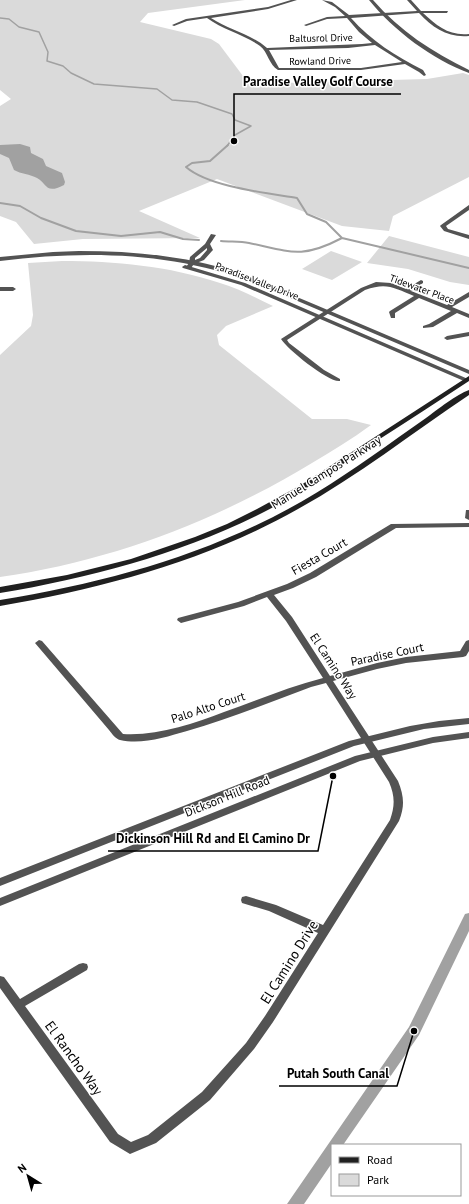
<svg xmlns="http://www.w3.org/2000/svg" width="469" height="1204" font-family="'PT Sans',sans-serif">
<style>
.green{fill:#dadada}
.water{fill:#a1a1a1}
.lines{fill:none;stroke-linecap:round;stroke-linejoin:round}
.stream-far1{stroke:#a1a1a1;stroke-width:1.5}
.stream{stroke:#a1a1a1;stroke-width:2}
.canal{fill:#a1a1a1;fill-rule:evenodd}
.minor{fill:#535353;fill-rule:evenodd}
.tertiary{fill:#535353;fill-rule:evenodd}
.secondary{fill:#202020;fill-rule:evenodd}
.labels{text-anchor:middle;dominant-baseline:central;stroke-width:3;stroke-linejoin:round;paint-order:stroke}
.far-street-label{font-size:10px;fill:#000;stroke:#fff}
.street-label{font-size:12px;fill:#000;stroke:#fff}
.near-street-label{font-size:14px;fill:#000;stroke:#fff}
.leader{fill:none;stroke:#000;stroke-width:1.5}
.callout-dot{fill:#000;stroke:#fff;stroke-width:1.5}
.callout-label{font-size:13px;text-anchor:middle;font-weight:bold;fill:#000;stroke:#fff;stroke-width:3;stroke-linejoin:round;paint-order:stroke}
</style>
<rect width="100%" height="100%" fill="#fff"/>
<path class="green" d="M0,0H245L148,13L140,22L211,39L219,44L249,84L427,79L463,73L469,75V177L393,216L389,231L342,226L217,179L139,211L200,238L83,239L34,244L16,222L0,216V106L11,99L0,90Z
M389,236L469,257V285L450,282L408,269L367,263Z
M331,251L362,262L332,280L302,269Z
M62,261C115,261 169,266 220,283C238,288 256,298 273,306L226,326L217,335L219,345L312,419H347L371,425C352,439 332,451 312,463C216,521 112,561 0,577V355L31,326L33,315L28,263Z"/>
<path class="water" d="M20,144L30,147L31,153L43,159L46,166L62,173L65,182L64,185C45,195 47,183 37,178C30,174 21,174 14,170L9,158L0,154V145Z"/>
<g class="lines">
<path class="stream-far1" d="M0,18L9,19L19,27L39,32L48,52L47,61L63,66L71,73L94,84L157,89L172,100L197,102L232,114L235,120L251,126L235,135L227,146"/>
<path class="stream" d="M228,145L210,161L192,163L186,167C209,187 267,193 297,198L307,214L326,222L342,238L469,268
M0,203L20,206L41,218L76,231L121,236L160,232L183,239L199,240
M221,241C230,242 240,241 249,243C291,252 302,259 342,238"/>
<path class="canal" d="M469,913V931L419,1035L343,1145H332V1163L304,1204H287L409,1027L465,914Z"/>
<path class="minor" d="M291,0H297L268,9L211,18C229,30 251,34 267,48L362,44L372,43L359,32L347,18L327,19L306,26L304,25L327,17L345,16L335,7L322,0L332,2L349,15L417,11L407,0H411L421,11H448L447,13H423C437,26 449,36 469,34V36C448,38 433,28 419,13L351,18C371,41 396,56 423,70L426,75L424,76L419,72L405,64L361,70H278C269,65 268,52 260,46C243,34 223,30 207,18L187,21L174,26L172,25L186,19L268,7ZM375,45L402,62L361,68H279L269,50L348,48Z
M469,205V210L446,226L448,229L469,235V239L444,231L440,226L441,225Z
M211,234L216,235L210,244L213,250L212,251L204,260L194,264L191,268H187L186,267L189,263L190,257L205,244ZM207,248V250L200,258L195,260V258Z
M421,280L423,281V283L411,291L447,305L469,292V297L452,307L469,314V318L457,313L433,327L423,328V326L429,324L451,311L419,298L395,313V318H391L389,312L390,311L414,296C394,288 387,282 365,290L287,340L289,343L324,370L340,379V381C329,383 287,349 281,339L361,288L376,282L391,283L406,289Z
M0,287H13L16,289L13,291H0Z
M469,332V336L447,340L444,338L447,336Z
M466,510H469V520L465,518Z
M469,523V527L396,528L316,577L293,588L274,595L292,617L330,676L377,663L406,657L460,651L466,641L469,640V651L466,656L463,657L406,663L377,669L333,681L398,781C404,796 405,806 399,821L273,1022L254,1049L210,1100L156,1143L130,1154L110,1142L0,988V976L4,977L20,999L79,964L83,963L87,964L88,967L87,970L25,1006L118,1134L131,1142L148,1135L202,1092L246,1043L265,1016L318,933L269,911L242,903L241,900L242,897L246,896L276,905L323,925L390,820C395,806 395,796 389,782L326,683L311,687C270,702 229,719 187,731C166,737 142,745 120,740C116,739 112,734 109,730L35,643L39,640L42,641L123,734C158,736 192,724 224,712C257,700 289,687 323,678L286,621L267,597L244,606L181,623L177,620L178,618L238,602L287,584L310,573L391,524Z"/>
<path class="tertiary" d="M369,0H373C400,31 432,52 469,70V73C433,60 393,30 369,0Z
M79,251C129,251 178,255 226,269C257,278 286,293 316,305C367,327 418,348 469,370V374L260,285C177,252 88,250 0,261V257L53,252Z
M185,265L245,283L468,379L469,380L464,381L241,285L183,268L182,267Z
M469,718V724L424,729L354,746L0,886V878L349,741L410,726L439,721Z
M469,732V738L433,743L360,761L0,906V898L355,756L433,737Z"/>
<path class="secondary" d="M469,376V381C438,401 407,422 375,442C339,467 302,493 262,513C180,554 90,578 0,593V587L67,575L131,559L195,537L227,524L257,509L301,485Z
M469,390V395C412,433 358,476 298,509C206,561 104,588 0,606V600C111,582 219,552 316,493C354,470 390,443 426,418C437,410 457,394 469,390Z"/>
</g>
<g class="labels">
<g class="far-street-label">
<text transform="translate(321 38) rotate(-1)">Baltusrol Drive</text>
<text transform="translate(320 61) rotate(-1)">Rowland Drive</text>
<text transform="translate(257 281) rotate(21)">Paradise Valley Drive</text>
<text transform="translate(422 289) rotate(20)">Tidewater Place</text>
</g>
<g class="street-label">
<text transform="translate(326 472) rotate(-32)">Manuel Campos Parkway</text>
<text transform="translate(319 556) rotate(-30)">Fiesta Court</text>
<text transform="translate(387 654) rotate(-12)">Paradise Court</text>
<text transform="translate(334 666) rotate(57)">El Camino Way</text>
<text transform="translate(208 707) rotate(-18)">Palo Alto Court</text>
<text transform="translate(227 796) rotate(-22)">Dickson Hill Road</text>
</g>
<g class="near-street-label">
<text transform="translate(289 962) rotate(-58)">El Camino Drive</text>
<text transform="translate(74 1058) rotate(54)">El Rancho Way</text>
</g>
</g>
<path class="leader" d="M234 141L234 94H401M333 776L318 851H108M414 1031L397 1086H279"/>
<g class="callout-dot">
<circle cx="234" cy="141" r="4"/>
<circle cx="333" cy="776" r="4"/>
<circle cx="414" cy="1031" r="4"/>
</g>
<g class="callout-label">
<text x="318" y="86">Paradise Valley Golf Course</text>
<text x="213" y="843">Dickinson Hill Rd and El Camino Dr</text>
<text x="338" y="1078">Putah South Canal</text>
</g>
<rect x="331" y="1144" width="130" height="52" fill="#ffffff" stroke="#999999"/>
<rect x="339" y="1157" width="20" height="6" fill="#202020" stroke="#999999"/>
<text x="367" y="1164" font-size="12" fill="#000000">Road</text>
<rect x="339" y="1174" width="20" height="12" fill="#dadada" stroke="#999999"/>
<text x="367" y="1184" font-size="12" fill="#000000">Park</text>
<g transform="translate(28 1176) rotate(323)" stroke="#ffffff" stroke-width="3" paint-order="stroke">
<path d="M0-3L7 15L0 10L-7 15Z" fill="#000000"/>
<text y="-6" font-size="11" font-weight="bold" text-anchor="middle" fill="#000000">N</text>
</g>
</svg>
